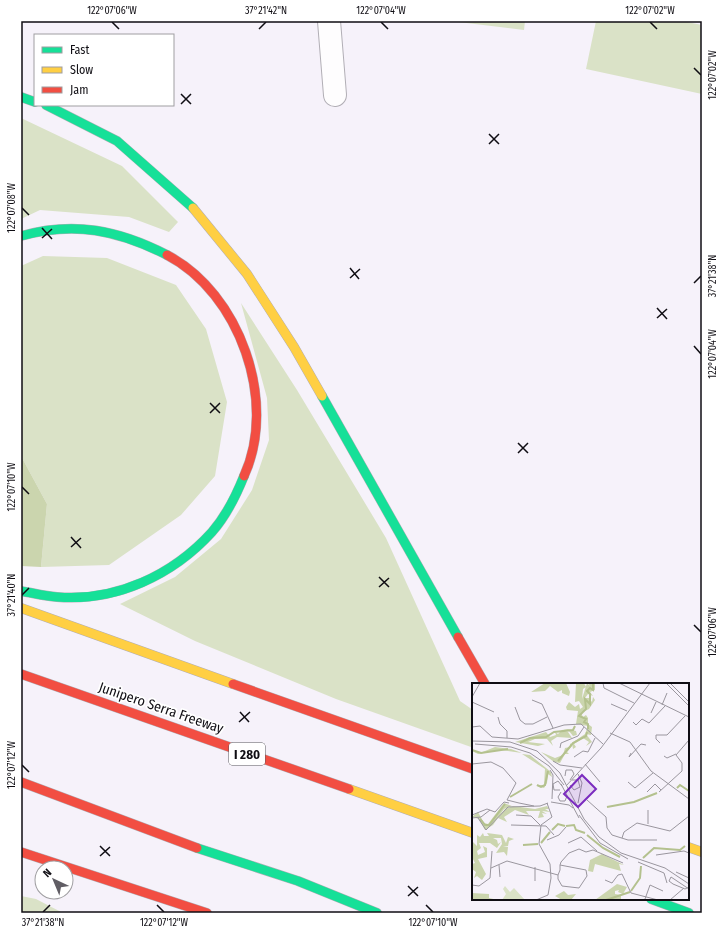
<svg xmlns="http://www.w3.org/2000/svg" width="723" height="934" font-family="'Fira Sans Condensed',sans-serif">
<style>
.green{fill:#dae2c7}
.forest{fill:#cbd5ae}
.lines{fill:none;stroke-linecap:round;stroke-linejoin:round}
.street-casing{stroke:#b1aeb5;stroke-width:24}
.fast-casing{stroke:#b1aeb5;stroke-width:10}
.slow-casing{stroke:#b1aeb5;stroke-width:10}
.jam-casing{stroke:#b1aeb5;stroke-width:10}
.street{stroke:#fefdfe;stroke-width:22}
.fast{stroke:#16e098;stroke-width:9}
.slow{stroke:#ffcf43;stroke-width:9}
.jam{stroke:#f24e42;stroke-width:9}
.ticks{fill:none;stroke:#0f0d13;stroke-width:1.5}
.labels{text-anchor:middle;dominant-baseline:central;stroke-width:3.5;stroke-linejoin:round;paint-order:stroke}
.shield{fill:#fff;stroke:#57565a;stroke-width:1}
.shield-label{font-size:13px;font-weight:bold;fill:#0f0d13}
.street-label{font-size:14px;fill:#0f0d13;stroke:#fff}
.inset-river{fill:none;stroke:#b4c18e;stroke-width:2}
.inset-road{fill:none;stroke:#9a969e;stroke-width:1}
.view{fill:#7b2cbf;fill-opacity:0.15;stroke:#7b2cbf;stroke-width:2}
.inset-edge{fill:none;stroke:#0f0d13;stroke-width:2}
.neatline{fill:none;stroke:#0f0d13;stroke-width:1.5}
.ticks-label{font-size:10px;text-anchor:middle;fill:#0f0d13}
</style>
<rect width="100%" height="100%" fill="#f6f2fa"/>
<path class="green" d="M450,21H525L524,30Z
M596,21H682L702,25V94L586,69Z
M21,118L122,166L178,222L169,232L129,217L40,210L21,219Z
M43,256L107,258L176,285L206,329L227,402L215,476L181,515L109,565L41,567L47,504L21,456V266Z
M241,303L297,390L386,538L460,701L473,710V741L471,747L336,699L195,641L120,604L175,577L221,539L252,490L269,440L267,398Z
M21,896L36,899L63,913H21Z"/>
<path class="forest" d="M21,456L47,504L41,567L21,566Z"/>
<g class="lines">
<g class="street-casing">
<path id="street" d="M329,21L335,95"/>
</g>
<g class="fast-casing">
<path id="fast" d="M21,97L35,102
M46,105L117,141L193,208
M21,236C74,221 118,230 167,255
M322,396L458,637
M21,591C33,593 45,596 57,597C116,602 173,575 212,532C226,516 236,496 244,476
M197,848L298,881L377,913
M651,899L689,913"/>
</g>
<g class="slow-casing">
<path id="slow" d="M193,208L247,274L294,347L322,396
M21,608L233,684
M349,789L473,833
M688,847L702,852"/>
</g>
<g class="jam-casing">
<path id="jam" d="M167,255C240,293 278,402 244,476
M458,637L485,684
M21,674L349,789
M233,684L473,769
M21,782L197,848
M21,852L207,913"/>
</g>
<use href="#street" class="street"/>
<use href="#fast" class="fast"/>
<use href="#slow" class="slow"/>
<use href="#jam" class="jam"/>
</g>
<path class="ticks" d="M112,22L119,29M381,22L388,29M650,22L657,29M259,29L266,22M694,68L701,75M181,94L191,104M181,104L191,94M489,134L499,144M489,144L499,134M22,208L29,215M42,228L52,239M42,238L52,229M350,268L359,279M350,278L360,269M694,283L701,276M657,308L667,319M657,318L667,309M694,346L701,354M210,403L220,413M210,413L220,403M518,443L528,453M518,453L528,443M22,487L29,494M71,537L81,548M71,547L81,538M379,577L389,587M379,587L389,578M22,595L29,588M694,625L701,632M240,712L249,722M239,722L250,712M22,765L29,772M100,846L110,856M100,856L110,847M408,886L418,896M408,896L418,887M157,905L164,912M426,905L433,912M43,912L50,905"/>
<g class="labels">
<rect class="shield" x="229" y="743" width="36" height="22" rx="3"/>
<g class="shield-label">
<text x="247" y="754">I 280</text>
</g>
<g class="street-label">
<text transform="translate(161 708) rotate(19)">Junipero Serra Freeway</text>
</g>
</g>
<g transform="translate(472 683)">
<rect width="217" height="217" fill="#f6f2fa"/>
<path d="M33,203L38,209L42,205L53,217H30L34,211L31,206Z" fill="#dae2c7"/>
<path d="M73,0H94L98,9L97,13L90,10V7L86,9L78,3L73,8L59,9ZM104,0H112L114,4L111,6L110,16L115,0L118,3L116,0H123V7L118,9L121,13L116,11L113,15H117L120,19L121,14L123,17L117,26L109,30L111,34L114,32L116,35V41L120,44L119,52L114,51L120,59L114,63L117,59L111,55L102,61L104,64L101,66L100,60L113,51L116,43L104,41L106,28L95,27L94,24L97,19L103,24L107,21L108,26L111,24L107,18L103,19ZM96,46L104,48L105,52L101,53L97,48L91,49H96L100,55L85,54L79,58L81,63L75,56H63L56,59L73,61L66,63L43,59L74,49L78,54L84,52L83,49L86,51L90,47ZM98,60L100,63L95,69L97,71H93L88,80L82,79L69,69L83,75L91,72L93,65L98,64ZM23,64L39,66L50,70L28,67L6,71L0,68L8,70ZM50,71L58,72L79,89L80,94L76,91L75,100L72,105L64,102H72L73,86ZM32,120L40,123L32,126L21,142L13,147L7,136L0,134L6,129L12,140L16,141ZM41,123L63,126L75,123L77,126H73L78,129L70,128L75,131L70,130L72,134L66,135L68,128H54L57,132L43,127L32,134L35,139L26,135L33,126ZM11,150L12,153H17L15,150L30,152L34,160L36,154L42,156L37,158L36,163L31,164H36L35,173L32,169L24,170L30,161L29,155H21L25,157L26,161L29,159L25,165L18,160H7L9,165L5,168L6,172L13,169L11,163L15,165V174L6,176L14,191L10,197L5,193L2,195L4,189L0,186V181L3,180L0,174V158L5,163V152L8,154ZM130,171L152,182L147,181L149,188L123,181L121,189L116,188L118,177ZM145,201L155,204L151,211L146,209L147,207L143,208V211L149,212V216L153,217H123ZM92,208L96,212L104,211L99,217H90L83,213ZM0,210L17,211V215L26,217H0Z" fill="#cbd5ae"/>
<path class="inset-river" d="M116,46V41L112,39L114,36L107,33L114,26L113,16L118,21V11L115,8L118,5L121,7V0M48,60L58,55L74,54L82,49L101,47L103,43M0,67L9,70L36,66M86,78L101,60L114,53L115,49M65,102L69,104L73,102L76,88M205,105L208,102L217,108M38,114L60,101M135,124L162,119L185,110M8,136L13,142H17L33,121M94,143L102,142L104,147L113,150M80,147L86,141L93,143M115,152L131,165L148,174M69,160L78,149M51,162L66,161M171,175L182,165L208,167L213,163M159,208L168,195L169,183M134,217L158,209"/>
<path class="inset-road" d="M131,0L132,5L162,20M147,0L217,34M194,0L217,23M198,0L217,19M0,14L8,0M60,17L70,21L81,45M0,19L22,29M139,21L155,28M190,22L195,10M43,24L48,37L53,41H61L75,34M179,30L184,19M26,34L28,41L35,48V55M161,39L164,42L170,36L177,40L193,23M0,44L8,43L20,54L46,56L92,42L109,41L131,61M138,50L158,59L179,88L217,116M0,58L38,59L65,68L88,90L112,136L127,154L149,170L193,185L217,201M188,60L184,56V52H195L213,33M3,61L39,64L58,70L77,83L92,102M88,65L89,60L106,53L112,44M159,70L157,74L169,61L174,62M192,73L195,75L204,71M102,74L111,68L116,69L123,55M81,78L88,82L110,85M0,81L19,79L31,85L44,100L35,117L47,120M113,81L128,99M78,87L81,92L80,116M106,91L110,100L106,120M93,93L94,87H100L102,91L98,97M156,99L163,105L181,90M89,101L107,135M98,102L102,107L108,104L106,97H100M94,103L129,65L178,0M88,107H82L81,101L86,98L90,103M89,109L86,114L88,118H93L95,113M175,109L183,101L189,107M187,109L210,88V80L204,72L217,57M115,117L134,134L135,145L140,152L156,157H185M79,119L97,122L101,125M47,120L62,123M176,127V141M0,132L15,126L23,129L32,119L37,120M44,132L59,133L68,142M107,132L128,160L156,176M0,135L9,134L18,127M6,135L14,147L36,124L68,123L76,120M39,142L74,143L82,152M150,155L152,149L165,140L198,148L217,133M75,157L87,152L94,144M96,160L109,154L125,168M184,172L212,168L217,170M166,179L192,190L195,200M27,182L28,194M88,182L114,187L115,193L107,205L90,203L86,196V192L88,187V182L89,179L97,170L107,166L114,169L121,167L151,180M19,185L35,178L86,192M204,189L217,195M133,197L140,200L146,192L150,191L159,210L186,217M63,198V184M201,201L213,206L217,204M201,201L197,198L199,194L217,206M0,202L7,203L18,195L20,168M173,216L178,202L191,208M64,217L76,212L79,195L78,181L67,161L69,142L80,134L75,120M198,217L212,205"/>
<path class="view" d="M110,92L124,106L106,124L92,111Z"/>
<rect width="217" height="217" class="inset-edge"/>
</g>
<rect width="723" height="934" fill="none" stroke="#ffffff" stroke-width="44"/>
<rect x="34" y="34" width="140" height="72" fill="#ffffff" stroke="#9f9ea1"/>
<rect x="42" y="47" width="20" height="6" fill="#16e098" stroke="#9f9ea1"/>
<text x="70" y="54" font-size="12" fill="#0f0d13">Fast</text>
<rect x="42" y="67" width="20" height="6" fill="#ffcf43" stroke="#9f9ea1"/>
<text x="70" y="74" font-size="12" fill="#0f0d13">Slow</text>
<rect x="42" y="87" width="20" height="6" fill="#f24e42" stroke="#9f9ea1"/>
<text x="70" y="94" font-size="12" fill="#0f0d13">Jam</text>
<g transform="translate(54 880) rotate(316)"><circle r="19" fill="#ffffff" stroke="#9f9ea1"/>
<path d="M0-3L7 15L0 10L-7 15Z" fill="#605d64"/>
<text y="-6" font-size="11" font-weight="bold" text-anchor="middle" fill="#0f0d13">N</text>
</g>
<rect x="22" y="22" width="679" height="890" class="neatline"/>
<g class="ticks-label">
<text x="112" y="14">122°07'06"W</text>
<text x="266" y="14">37°21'42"N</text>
<text x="381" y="14">122°07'04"W</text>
<text x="650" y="14">122°07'02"W</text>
<text transform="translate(712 75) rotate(-90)" y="4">122°07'02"W</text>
<text transform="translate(11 208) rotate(-90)" y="4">122°07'08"W</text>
<text transform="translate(712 276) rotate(-90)" y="4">37°21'38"N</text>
<text transform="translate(712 354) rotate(-90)" y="4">122°07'04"W</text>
<text transform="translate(11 487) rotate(-90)" y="4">122°07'10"W</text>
<text transform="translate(11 595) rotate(-90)" y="4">37°21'40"N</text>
<text transform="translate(712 632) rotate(-90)" y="4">122°07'06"W</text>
<text transform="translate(11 765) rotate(-90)" y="4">122°07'12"W</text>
<text x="43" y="926">37°21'38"N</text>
<text x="164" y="926">122°07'12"W</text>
<text x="433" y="926">122°07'10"W</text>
</g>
</svg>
